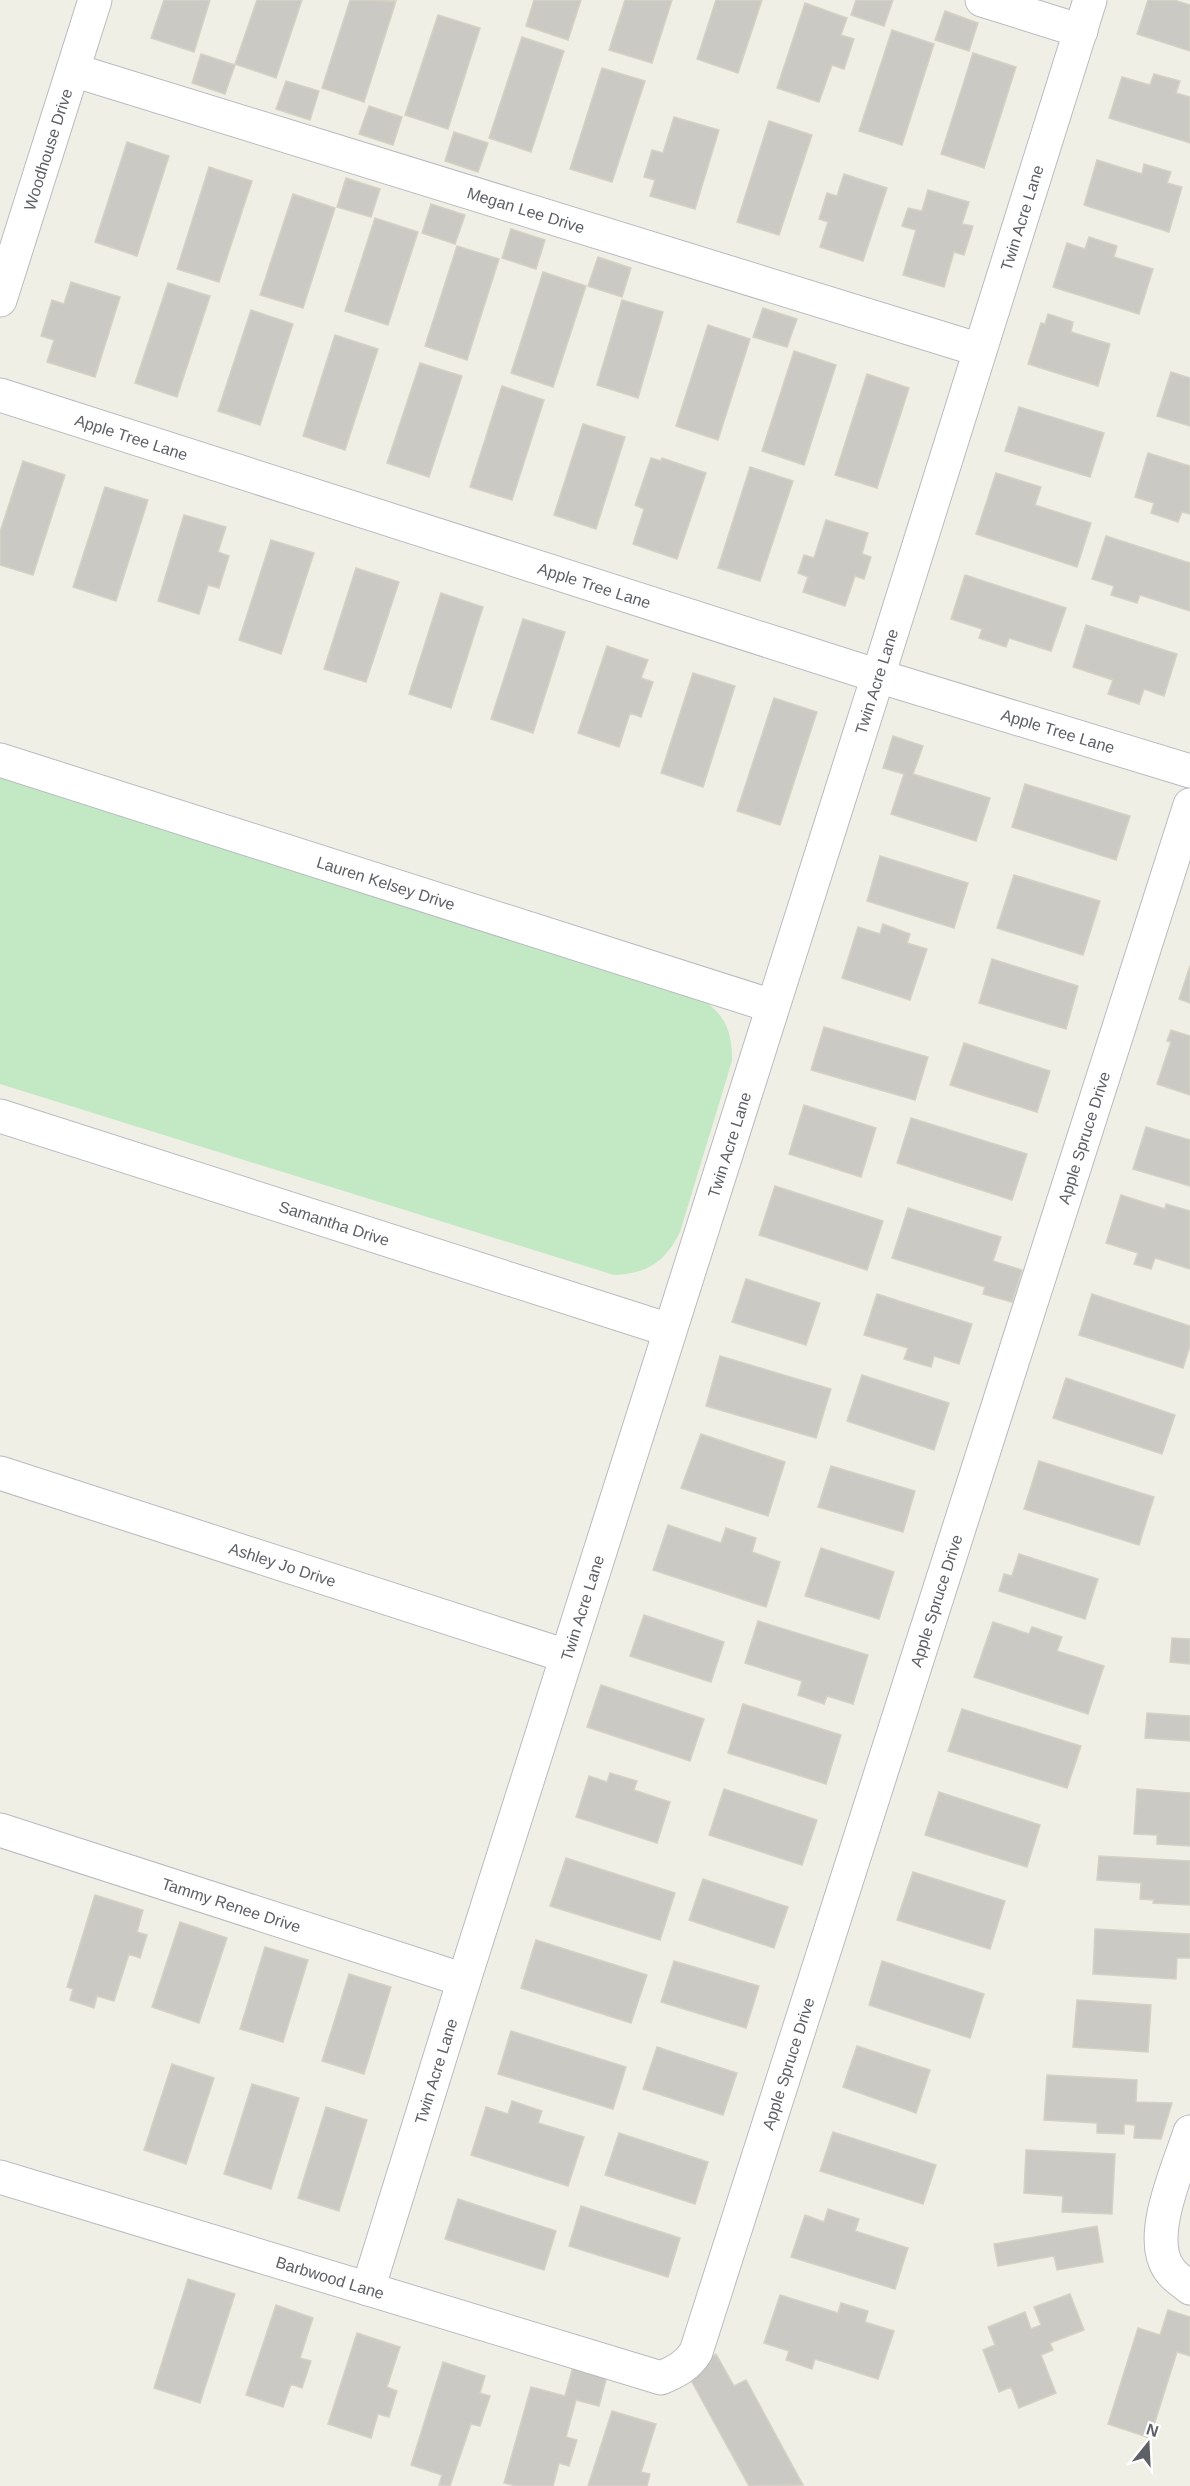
<svg xmlns="http://www.w3.org/2000/svg" width="1190" height="2486" font-family="Helvetica,sans-serif">
<style>
.green{fill:#c2e8c4}
.building{fill:#cbc9c3;stroke:#d5d1c4;stroke-width:1.5}
.lines{fill:none;stroke-linecap:round;stroke-linejoin:round}
.minor-casing{stroke:#b8bbc0;stroke-width:35}
.minor{stroke:#fff;stroke-width:33}
.labels{text-anchor:middle;dominant-baseline:central;stroke-width:4.5;stroke-linejoin:round;paint-order:stroke}
.street-label{font-size:16px;fill:#5d6167;stroke:#fff}
</style>
<rect width="100%" height="100%" fill="#f0efe6"/>
<path class="green" d="M0,777L694,994C723,1012 732,1026 732,1061L680,1232C666,1261 647,1274 614,1275L0,1084Z"/>
<path class="building" d="M164,0H210L194,52L151,38Z
M257,0H302L276,78L235,64Z
M350,0L396,1L364,102L322,88Z
M534,0H581L568,40L526,26Z
M625,0H672L652,63L609,50Z
M716,0H762L738,73L697,59Z
M856,0H893L884,26L851,15Z
M1148,0H1174L1190,5V51L1137,34Z
M805,3L847,18L841,35L854,39L844,69L832,65L819,102L777,88Z
M945,11L978,23L969,51L935,40Z
M438,15L480,28L448,129L405,115Z
M892,30L934,44L902,145L859,131Z
M522,37L564,51L531,152L489,138Z
M973,53L1016,67L984,168L941,154Z
M201,54L235,65L225,94L192,83Z
M602,68L645,81L612,182L570,169Z
M1154,74L1180,81L1176,93L1190,97V143L1109,118L1122,77L1150,85Z
M286,81L319,91L310,120L276,109Z
M369,106L402,117L393,145L359,134Z
M674,117L719,130L695,209L650,196L655,180L644,177L652,150L663,153Z
M769,121L812,135L779,235L737,222Z
M454,132L488,143L478,172L445,161Z
M127,142L169,156L137,256L95,242Z
M1097,160L1142,174L1144,164L1171,172L1167,183L1182,187L1169,232L1084,205Z
M209,167L252,181L219,282L177,269Z
M844,174L887,188L863,261L820,247L828,222L819,219L827,193L837,196Z
M346,178L380,189L371,217L337,207Z
M928,190L969,202L962,224L973,226L964,255L954,252L944,287L903,275L916,230L902,226L908,208L922,211Z
M293,194L335,208L303,308L260,295Z
M431,204L465,215L455,244L422,233Z
M375,218L418,232L388,325L345,311Z
M511,229L545,240L536,269L502,258Z
M1089,237L1117,246L1114,257L1153,269L1139,314L1053,287L1067,243L1085,249Z
M457,246L499,259L467,360L425,346Z
M598,257L631,268L622,297L588,286Z
M543,272L586,286L553,387L511,373Z
M71,282L120,297L95,377L47,362L54,340L41,336L52,300L64,304Z
M168,283L210,296L177,397L135,383Z
M622,300L663,312L638,398L597,385Z
M763,308L797,319L787,347L753,337Z
M251,310L293,324L260,425L218,411Z
M1048,314L1073,322L1071,332L1110,344L1098,386L1028,364L1041,323L1045,324Z
M708,325L750,339L718,440L676,426Z
M335,335L378,349L345,450L303,436Z
M794,351L836,365L804,465L762,451Z
M420,363L462,376L429,477L387,463Z
M1171,372L1190,378V426L1157,416Z
M867,374L909,388L877,488L835,475Z
M502,386L544,400L512,500L470,487Z
M1019,407L1104,433L1090,477L1005,451Z
M583,424L625,437L596,529L554,515Z
M1148,453L1190,466V514L1182,512L1178,522L1151,513L1154,503L1135,497Z
M651,458L661,461L662,458L706,473L677,559L633,544L644,509L635,505Z
M23,461L65,475L33,575L0,565V532Z
M750,467L793,481L760,581L718,568Z
M996,473L1041,487L1035,505L1091,523L1077,567L976,534Z
M105,487L148,500L116,601L73,587Z
M184,515L226,527L218,552L229,556L219,588L208,585L199,614L158,601Z
M826,520L868,533L862,554L871,557L864,579L855,576L845,606L803,592L808,577L798,573L804,555L814,558Z
M1106,536L1190,563V611L1140,595L1137,603L1111,595L1114,586L1092,579Z
M271,540L314,553L281,654L239,640Z
M356,568L399,582L366,682L324,669Z
M965,575L1066,608L1051,651L1009,638L1006,647L979,638L982,629L951,619Z
M441,593L483,607L451,708L409,694Z
M523,619L565,632L533,733L491,719Z
M1086,625L1177,654L1164,696L1144,689L1139,704L1108,694L1113,680L1073,667Z
M607,646L648,660L641,678L653,682L641,717L630,713L619,747L578,733Z
M693,673L735,686L703,787L661,773Z
M774,698L817,712L780,825L737,811Z
M893,736L923,746L913,774L990,798L976,841L891,814L904,774L883,768Z
M1025,784L1130,816L1116,860L1012,827Z
M880,856L968,883L954,928L867,901Z
M1014,875L1100,901L1083,955L997,928Z
M883,924L910,934L907,943L927,949L910,1000L842,978L858,927L880,934Z
M992,959L1078,986L1066,1029L979,1003Z
M1190,966V1003L1179,999Z
M824,1027L928,1057L915,1100L811,1070Z
M1171,1030L1190,1036V1095L1157,1084L1171,1042L1167,1041Z
M964,1043L1050,1071L1037,1112L950,1085Z
M804,1105L876,1128L861,1177L789,1154Z
M911,1118L1027,1154L1012,1200L897,1163Z
M1146,1127L1190,1140V1186L1133,1169Z
M775,1186L883,1221L867,1270L759,1235Z
M1121,1195L1165,1209L1166,1204L1190,1211V1269L1155,1258L1151,1269L1134,1264L1138,1253L1106,1243Z
M908,1208L1001,1237L993,1261L1022,1270L1012,1302L983,1294L985,1287L892,1258Z
M746,1279L820,1303L806,1345L732,1322Z
M877,1294L972,1324L959,1364L934,1356L931,1367L904,1359L908,1348L864,1335Z
M1092,1294L1190,1326V1346L1183,1368L1079,1335Z
M720,1356L831,1389L816,1438L706,1406Z
M862,1375L949,1403L934,1450L847,1421Z
M1066,1378L1175,1415L1162,1454L1053,1418Z
M701,1434L785,1462L768,1516L681,1488Z
M1039,1461L1154,1497L1139,1545L1024,1509Z
M831,1466L915,1491L903,1532L818,1507Z
M668,1525L721,1543L726,1528L756,1538L752,1552L780,1562L766,1607L653,1570Z
M821,1548L894,1572L879,1619L805,1596Z
M1019,1554L1098,1579L1085,1619L999,1591L1004,1574L1012,1576Z
M644,1615L724,1642L711,1682L630,1656Z
M758,1621L868,1655L853,1704L827,1696L824,1704L798,1695L802,1681L745,1663Z
M993,1622L1029,1634L1032,1627L1062,1637L1057,1651L1104,1666L1088,1714L974,1677Z
M1172,1638L1190,1639V1664L1170,1662Z
M601,1685L704,1719L690,1761L587,1727Z
M743,1704L841,1735L826,1784L728,1753Z
M962,1709L1081,1746L1067,1788L948,1751Z
M1147,1713L1190,1716V1741L1145,1738Z
M610,1773L637,1781L634,1790L670,1802L657,1843L576,1817L589,1776L607,1782Z
M724,1789L817,1820L802,1865L709,1835Z
M1137,1789L1190,1793V1846L1157,1844V1835L1134,1834Z
M939,1792L1040,1825L1027,1867L925,1835Z
M1099,1856L1190,1861V1905L1153,1903L1154,1900L1140,1899L1141,1883L1097,1880Z
M566,1858L675,1893L660,1940L550,1906Z
M913,1872L1005,1901L990,1949L897,1920Z
M703,1879L788,1907L774,1948L689,1920Z
M95,1895L143,1910L137,1932L147,1935L140,1958L129,1954L114,2001L97,1996L94,2008L70,2000L73,1989L67,1987Z
M180,1922L227,1938L199,2023L152,2007Z
M1095,1929L1190,1934V1958H1177L1176,1979L1093,1974Z
M536,1940L647,1975L631,2023L521,1988Z
M265,1947L308,1960L283,2042L240,2029Z
M674,1961L759,1986L746,2028L661,2002Z
M882,1961L984,1994L970,2038L869,2005Z
M349,1974L391,1987L364,2074L322,2061Z
M1077,2000L1151,2005L1148,2052L1073,2047Z
M511,2031L626,2067L613,2109L498,2074Z
M857,2046L930,2070L916,2113L843,2087Z
M657,2047L737,2073L723,2115L643,2089Z
M172,2064L214,2078L186,2164L144,2150Z
M1047,2075L1137,2080L1136,2102L1172,2103L1161,2139L1134,2138L1135,2125L1124,2124V2134L1097,2133V2123L1044,2120Z
M252,2084L299,2098L271,2189L224,2174Z
M512,2101L542,2111L538,2123L584,2137L568,2186L471,2155L486,2107L508,2114Z
M326,2107L367,2120L339,2211L298,2198Z
M833,2132L936,2165L923,2204L820,2171Z
M619,2133L708,2162L695,2204L605,2175Z
M1026,2150L1115,2154L1112,2214L1062,2212L1063,2196L1024,2193Z
M458,2199L556,2231L544,2270L445,2239Z
M581,2206L680,2238L668,2277L569,2246Z
M828,2209L859,2219L855,2231L908,2248L895,2289L791,2257L805,2215L824,2222Z
M1097,2226L1103,2262L1057,2270L1054,2256L998,2266L994,2244Z
M188,2279L235,2294L200,2403L154,2388Z
M1070,2294L1084,2330L1050,2343L1053,2350L1041,2355L1056,2393L1019,2408L1011,2387L999,2392L983,2350L995,2345L988,2327L1025,2312L1031,2329L1041,2325L1034,2307Z
M780,2295L838,2313L841,2303L868,2311L865,2322L894,2331L878,2379L815,2359L812,2369L786,2360L789,2351L764,2343Z
M276,2305L313,2318L300,2358L311,2361L302,2388L291,2384L283,2407L246,2395Z
M1168,2310L1190,2317V2356L1177,2352L1150,2438L1108,2424L1138,2328L1160,2335Z
M357,2333L400,2347L387,2387L397,2391L389,2417L378,2414L371,2438L328,2424Z
M716,2354L734,2386L746,2380L803,2485L749,2486L686,2371Z
M443,2362L485,2376L480,2393L490,2396L480,2426L471,2424L450,2486L439,2485L442,2475L411,2465Z
M574,2363L608,2372L599,2406L576,2400L566,2437L577,2440L569,2466L559,2463L553,2486H516L504,2483L531,2387L565,2396Z
M612,2411L656,2424L641,2472L650,2474L647,2486H588Z"/>
<g class="lines">
<g class="minor-casing">
<g id="minor">
<path d="M982,0L1081,31"/>
<path id="s1" d="M73,70L980,350"/>
<path id="s2" d="M0,300L95,0"/>
<path id="s3" d="M0,395L878,676L1190,771"/>
<path id="s4" d="M0,760L772,1006"/>
<path id="s5" d="M0,1116L669,1330"/>
<path id="s6" d="M0,1473L566,1656"/>
<path id="s7" d="M0,1830L464,1980"/>
<path d="M1190,2132C1179,2167 1146,2237 1169,2269C1174,2277 1183,2282 1190,2288"/>
<path id="s8" d="M0,2177L661,2378C677,2371 687,2366 696,2352L1190,805"/>
<path id="s9" d="M368,2289L464,1980L878,676L1090,0"/>
</g>
</g>
<use href="#minor" class="minor"/>
</g>
<g class="labels">
<g class="street-label">
<text stroke="none"><textPath href="#s2" startOffset="158">Woodhouse Drive</textPath></text>
<text stroke="none"><textPath href="#s1" startOffset="474">Megan Lee Drive</textPath></text>
<text stroke="none"><textPath href="#s9" startOffset="2172">Twin Acre Lane</textPath></text>
<text stroke="none"><textPath href="#s3" startOffset="138">Apple Tree Lane</textPath></text>
<text stroke="none"><textPath href="#s3" startOffset="624">Apple Tree Lane</textPath></text>
<text stroke="none"><textPath href="#s9" startOffset="1686">Twin Acre Lane</textPath></text>
<text stroke="none"><textPath href="#s3" startOffset="1110">Apple Tree Lane</textPath></text>
<text stroke="none"><textPath href="#s4" startOffset="405">Lauren Kelsey Drive</textPath></text>
<text stroke="none"><textPath href="#s8" startOffset="2010">Apple Spruce Drive</textPath></text>
<text stroke="none"><textPath href="#s9" startOffset="1200">Twin Acre Lane</textPath></text>
<text stroke="none"><textPath href="#s5" startOffset="351">Samantha Drive</textPath></text>
<text stroke="none"><textPath href="#s6" startOffset="297">Ashley Jo Drive</textPath></text>
<text stroke="none"><textPath href="#s8" startOffset="1524">Apple Spruce Drive</textPath></text>
<text stroke="none"><textPath href="#s9" startOffset="714">Twin Acre Lane</textPath></text>
<text stroke="none"><textPath href="#s7" startOffset="243">Tammy Renee Drive</textPath></text>
<text stroke="none"><textPath href="#s8" startOffset="1038">Apple Spruce Drive</textPath></text>
<text stroke="none"><textPath href="#s9" startOffset="228">Twin Acre Lane</textPath></text>
<text stroke="none"><textPath href="#s8" startOffset="345">Barbwood Lane</textPath></text>
</g>
</g>
<g transform="translate(1148 2444) rotate(18)" stroke="#ffffff" stroke-width="4.5" paint-order="stroke">
<path d="M0-4.5L10 22L0 15L-10 22Z" fill="#5d6167"/>
<text y="-9" font-size="16" font-weight="bold" text-anchor="middle" fill="#5d6167">N</text>
</g>
</svg>
